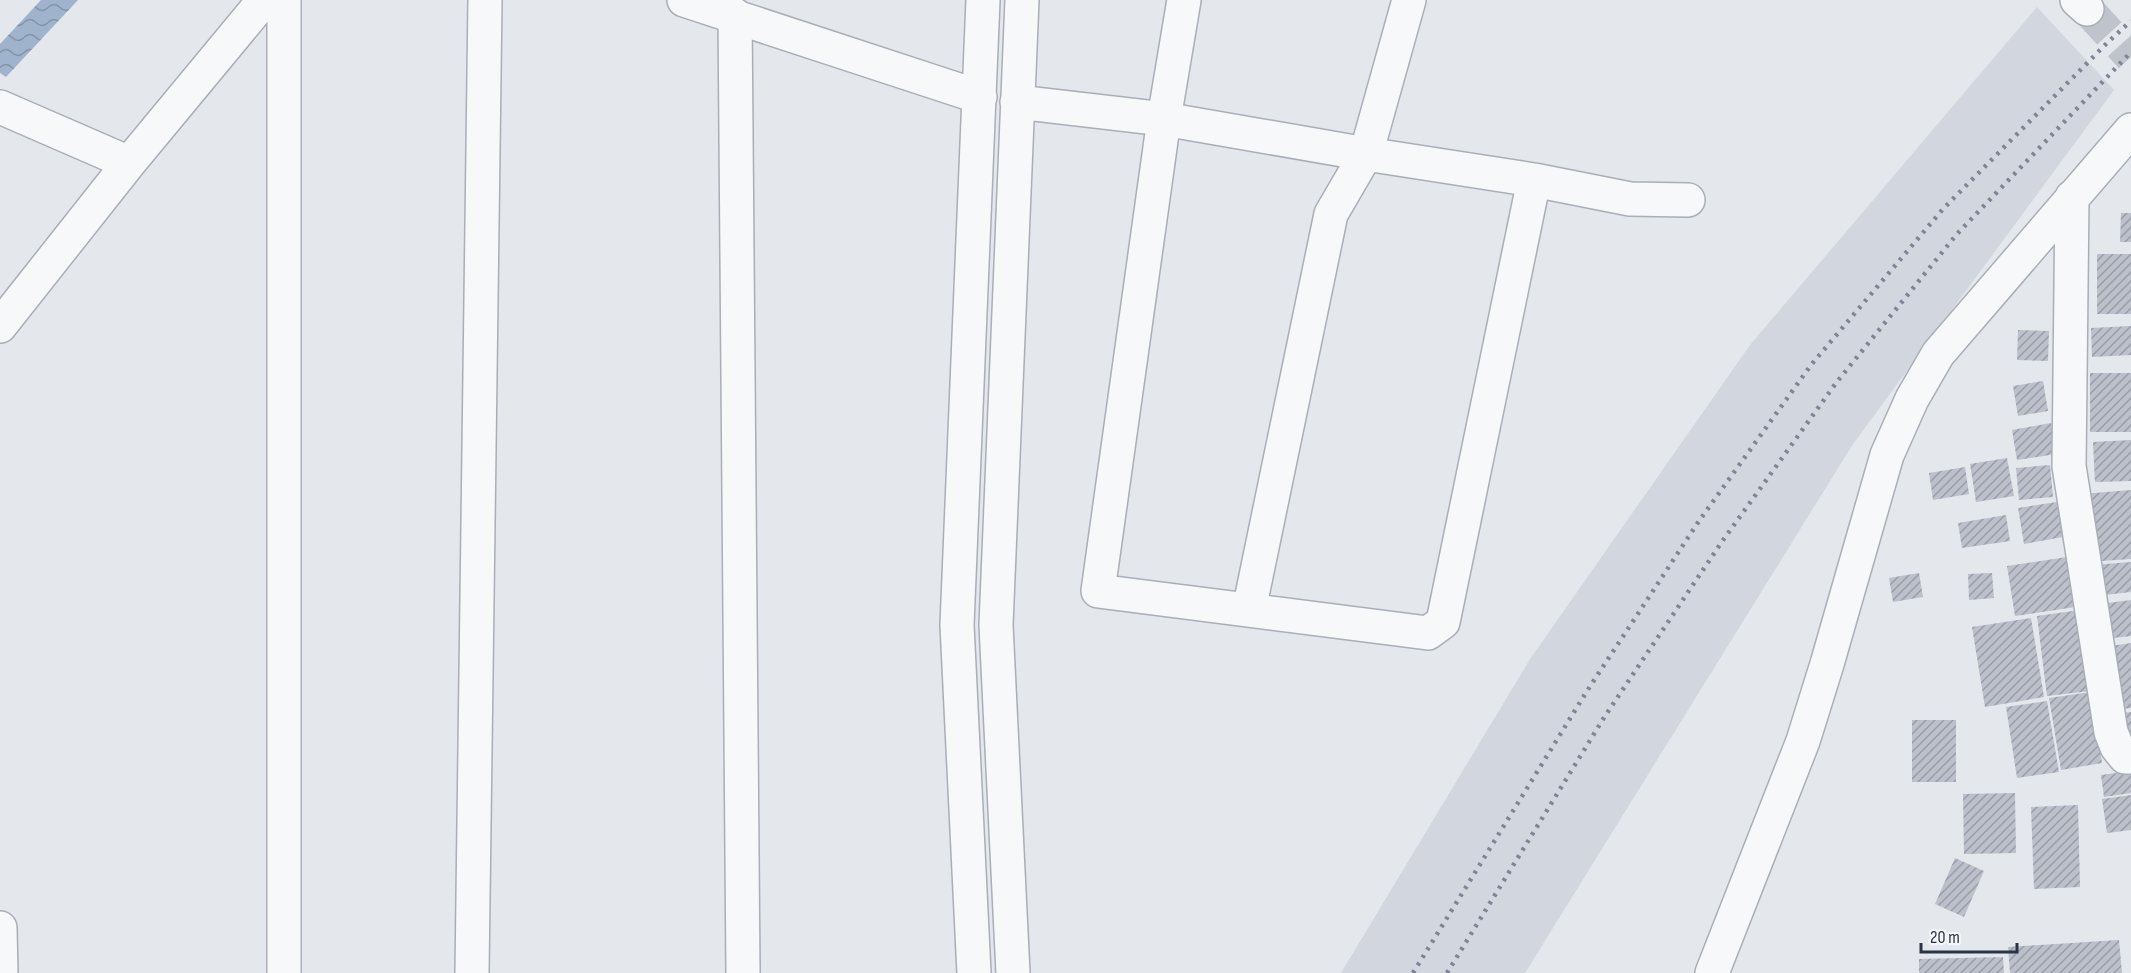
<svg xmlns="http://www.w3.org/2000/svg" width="2131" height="973" font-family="'Sofia Sans Condensed',sans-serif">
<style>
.built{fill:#d2d6de}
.water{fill:url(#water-waves)}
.building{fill:url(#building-hatch)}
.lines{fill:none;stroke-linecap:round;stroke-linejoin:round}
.minor-tunnel{stroke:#bfc3cb;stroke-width:33;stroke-dasharray:33 16;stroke-linecap:butt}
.minor-casing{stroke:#a9aeb7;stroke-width:36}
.minor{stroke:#f7f8fa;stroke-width:33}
.rail{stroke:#7d8696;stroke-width:4.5;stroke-dasharray:3 6;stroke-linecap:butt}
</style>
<defs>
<pattern id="water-waves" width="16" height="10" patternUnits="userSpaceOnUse" patternTransform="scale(1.5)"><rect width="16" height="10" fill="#9fb4cc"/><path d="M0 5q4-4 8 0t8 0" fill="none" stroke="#8293a7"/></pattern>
<pattern id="building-hatch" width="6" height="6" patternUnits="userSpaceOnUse" patternTransform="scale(1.5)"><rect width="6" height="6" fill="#bbc0ca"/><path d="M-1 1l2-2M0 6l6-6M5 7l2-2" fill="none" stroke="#989da6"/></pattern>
</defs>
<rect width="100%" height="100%" fill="#e4e7ec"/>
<path class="built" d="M2037,7L2114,90L1853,444L1525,973H1341L1530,659L1750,345Z"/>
<path class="water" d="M41,0H78L6,77L0,73V44Z"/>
<path class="building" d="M2121,213H2131V242H2120Z
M2097,254H2131V314H2097Z
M2131,326V355L2092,357L2091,328Z
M2018,330L2049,331L2048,361L2017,360Z
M2090,373H2131V432H2090Z
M2043,381L2048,411L2018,416L2013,386Z
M2051,423L2056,454L2017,460L2012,430Z
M2131,440V481L2095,482L2093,442Z
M2007,458L2014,496L1976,502L1970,464Z
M2050,465L2053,497L2019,500L2016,468Z
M1965,467L1969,494L1933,500L1929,473Z
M2131,490V559L2087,562L2082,494Z
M2057,502L2063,537L2024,544L2018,508Z
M2006,515L2010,541L1962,548L1958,523Z
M2074,556L2082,606L2015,616L2007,566Z
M2131,562V592L2096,596L2093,565Z
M1919,573L1923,597L1893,602L1889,578Z
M1992,573L1994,598L1969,600L1968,574Z
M2131,600V636L2104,639L2100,604Z
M2080,610L2090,691L2047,696L2037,616Z
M2031,618L2044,697L1985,707L1972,627Z
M2131,643V708L2113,710L2104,647Z
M2091,692L2102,763L2061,770L2049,698Z
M2047,701L2059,772L2017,778L2006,707Z
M2131,712V744L2119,713Z
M1912,720H1956V782H1912Z
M2131,771V793L2104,797L2101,775Z
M2015,793L2016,853L1964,854L1963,794Z
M2131,795V830L2107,833L2102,799Z
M2078,805L2080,887L2034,889L2031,807Z
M1955,858L1984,871L1964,917L1935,904Z
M2119,940L2122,973H2010L2008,947Z
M2003,957L2004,973H1919V959Z"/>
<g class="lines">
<path class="minor-tunnel" d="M2087,9L2131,57"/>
<g class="minor-casing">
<path id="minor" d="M684,0L980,97
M1184,0L1164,119L1098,591L1428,633L1443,622L1534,180
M2077,0L2087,9
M735,15L743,973
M1017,102L1164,119L1366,154L1534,180L1630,199L1688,200
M0,107L129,163
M2072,197L2069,466L2111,732L2117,747L2125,757H2131
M0,326L129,163L264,0
M1249,610L1331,214L1366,154L1409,0
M0,928L1,973
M284,973V0
M472,973L485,0
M974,973L957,625L983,0
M1013,973L996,625L1022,0
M1712,973L1803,741L1827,664L1887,455L1912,399L1938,354L2131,130"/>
</g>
<use href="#minor" class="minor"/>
<path class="rail" d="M1413,973L1587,691L1699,521L1811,365L1943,209L2108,42L2131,21
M1447,973L1605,716L1721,543L1836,383L1957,234L2131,52"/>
</g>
<path d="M1921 943v9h96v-9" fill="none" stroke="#2b3445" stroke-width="3"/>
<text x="1930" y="943" font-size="18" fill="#2b3445" stroke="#f4f6f9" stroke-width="4.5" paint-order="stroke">20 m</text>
</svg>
